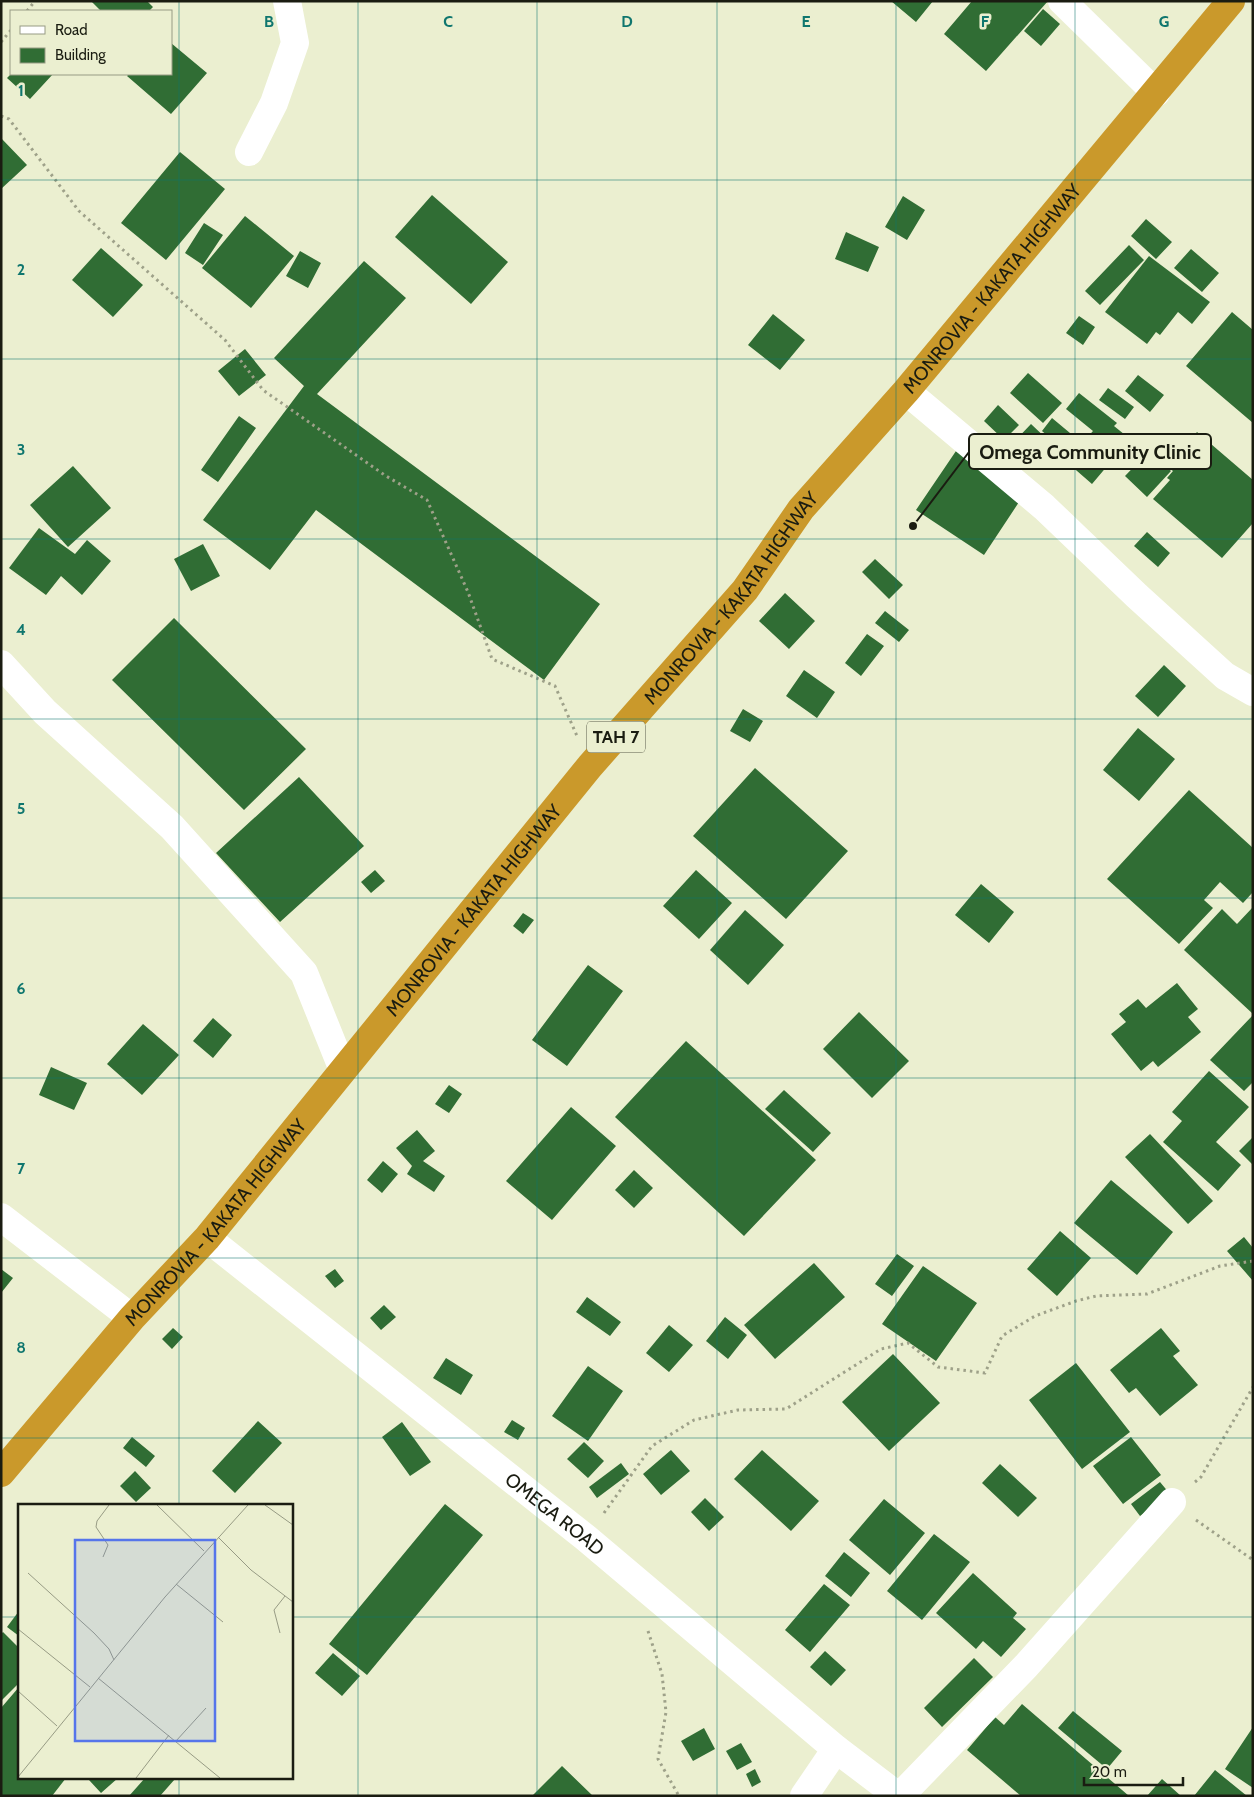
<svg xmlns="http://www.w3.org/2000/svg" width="1254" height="1797" font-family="Cabin,sans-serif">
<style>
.building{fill:#306d34}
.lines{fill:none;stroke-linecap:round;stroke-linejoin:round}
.path{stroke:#9ea189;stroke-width:3;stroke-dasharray:2.5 4;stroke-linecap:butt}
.minor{stroke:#fff;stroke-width:28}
.highway{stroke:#ca992b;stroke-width:28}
.grid{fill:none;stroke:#0f766e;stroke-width:1;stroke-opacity:0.55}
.labels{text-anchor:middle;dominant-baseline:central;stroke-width:5;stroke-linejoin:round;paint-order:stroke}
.shield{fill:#ebefd0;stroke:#595b4a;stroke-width:1}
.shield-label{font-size:18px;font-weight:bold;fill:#1a1c11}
.street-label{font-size:19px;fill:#1a1c11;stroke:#ebefd0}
.inset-road{fill:none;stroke:#979b84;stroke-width:1}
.view{fill:#5675ea;fill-opacity:0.15;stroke:#5675ea;stroke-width:2.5}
.inset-edge{fill:none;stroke:#1a1c11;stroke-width:2.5}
.grid-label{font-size:16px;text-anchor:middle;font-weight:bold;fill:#0f766e;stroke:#ebefd0;stroke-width:5;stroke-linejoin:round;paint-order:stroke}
.leader{fill:none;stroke:#1a1c11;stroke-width:2}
.callout-dot{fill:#1a1c11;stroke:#ebefd0;stroke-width:2}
.callout{fill:#ebefd0;stroke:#1a1c11;stroke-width:2}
.callout-label{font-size:20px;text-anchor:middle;font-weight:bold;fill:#1a1c11}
</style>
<rect width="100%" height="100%" fill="#ebefd0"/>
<path class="building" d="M91,1H147L153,7L149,11H101Z
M891,1H933L916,22Z
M972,1H1048L986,71L944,34Z
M1043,9L1060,24L1041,46L1024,31Z
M171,43L207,73L171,114L127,76L129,74H171Z
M11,74H53L30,99L7,78Z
M1,138L27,165L1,189Z
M180,152L225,189L166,260L121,223Z
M432,195L508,262L471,304L395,237Z
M903,196L925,210L907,240L885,227Z
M245,216L294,256L251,308L202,268Z
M1146,219L1172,242L1156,259L1131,236Z
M204,223L223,235L203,265L185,253Z
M846,232L879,247L868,272L835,259Z
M1129,245L1144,260L1100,305L1085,291Z
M101,248L143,285L113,317L72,280Z
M1191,249L1219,273L1202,292L1174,268Z
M300,251L321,263L308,288L286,276Z
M1149,256L1210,302L1192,324L1178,312L1160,335L1156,332L1147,344L1105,312Z
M364,261L406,298L317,394L600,604L544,680L316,510L270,570L203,520L304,386L274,358Z
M1232,312L1253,330V423L1186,366Z
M773,314L805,340L780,370L748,345Z
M1079,316L1095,327L1083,345L1066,333Z
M245,349L266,375L239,396L218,371Z
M1028,373L1062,403L1043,423L1010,393Z
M1138,375L1164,395L1150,412L1125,391Z
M1108,388L1134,407L1125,419L1099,400Z
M1079,393L1117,423L1114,426L1130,439L1092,484L1069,464L1074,458L1042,431L1052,418L1082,443L1093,431L1066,409Z
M998,405L1019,425L1004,440L984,421Z
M239,416L256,428L218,482L201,470Z
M1031,424L1050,442L1028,465L1009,447Z
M1197,432L1253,480V523L1222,558L1153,499L1170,480L1167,478L1173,471L1167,467Z
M956,451L1023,496L984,555L916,510Z
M1149,451L1171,471L1147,497L1125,476Z
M73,466L111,508L68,547L30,505Z
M39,528L75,554L87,540L111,561L82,595L61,576L46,595L9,568Z
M1147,532L1170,553L1158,567L1134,546Z
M203,544L220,576L191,591L174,559Z
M875,559L903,585L889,599L862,572Z
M785,593L815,621L789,649L759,621Z
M885,611L909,630L899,642L875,623Z
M174,618L306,749L244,810L112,680Z
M867,634L884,646L861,676L845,663Z
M1164,665L1186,686L1158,717L1135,696Z
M804,670L835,692L817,718L786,696Z
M743,709L763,721L750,742L730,731Z
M1138,728L1175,759L1139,801L1103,770Z
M755,768L848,851L786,919L693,836Z
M299,777L364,846L280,922L216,853Z
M1189,790L1253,848V892L1243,903L1220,882L1204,900L1213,908L1179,944L1107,879Z
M375,870L385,881L371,893L361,882Z
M696,870L732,903L699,939L663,906Z
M981,884L1014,912L989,943L955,915Z
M1253,907V1014L1184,950L1222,909L1237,924Z
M745,910L784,945L748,985L710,950Z
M523,913L534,920L523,934L513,926Z
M588,965L623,991L567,1066L532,1040Z
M1177,983L1198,1009L1188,1017L1201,1032L1158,1067L1153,1061L1141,1071L1111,1034L1126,1022L1119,1014L1138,999L1146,1008Z
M859,1012L909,1061L872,1098L823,1049Z
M1253,1015V1082L1244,1091L1210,1060Z
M213,1018L232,1035L213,1058L193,1041Z
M143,1024L179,1055L142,1095L107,1064Z
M686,1041L816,1160L744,1236L615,1117Z
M51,1067L87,1083L74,1110L39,1095Z
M1209,1071L1249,1107L1216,1142L1241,1165L1218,1191L1163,1142L1182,1121L1172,1112Z
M449,1085L462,1094L449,1113L435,1104Z
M784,1090L831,1133L813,1152L765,1109Z
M571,1107L616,1146L552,1220L506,1181Z
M417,1130L435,1151L423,1161L445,1176L434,1192L407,1174L412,1166L396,1148Z
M1150,1134L1213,1201L1188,1224L1125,1157Z
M1253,1137V1165L1239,1151Z
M383,1161L398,1174L382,1193L367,1180Z
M634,1170L653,1188L634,1208L615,1190Z
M1111,1180L1173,1232L1137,1275L1074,1223Z
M1060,1231L1091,1258L1057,1296L1027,1269Z
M1244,1237L1253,1248V1281L1227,1251Z
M897,1254L914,1266L892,1296L875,1284Z
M814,1263L845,1297L775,1359L744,1325Z
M923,1266L977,1303L936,1361L882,1324Z
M1,1269L13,1278L1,1293Z
M335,1269L344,1281L335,1288L325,1276Z
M587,1297L621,1322L610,1336L576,1312Z
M384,1305L396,1317L381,1330L370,1318Z
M725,1317L747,1335L728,1359L706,1341Z
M669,1325L693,1345L669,1372L646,1353Z
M173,1328L183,1337L172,1349L162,1339Z
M1161,1328L1180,1351L1173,1356L1198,1385L1160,1416L1136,1388L1129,1393L1110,1370Z
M893,1354L940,1403L889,1451L842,1402Z
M446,1358L473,1375L461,1395L433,1378Z
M1076,1363L1130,1432L1082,1469L1029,1400Z
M588,1366L623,1391L588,1441L552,1416Z
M512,1420L525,1428L518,1440L504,1432Z
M258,1421L282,1443L235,1493L212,1471Z
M402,1422L431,1462L410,1476L382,1437Z
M132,1437L155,1456L146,1467L123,1448Z
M1131,1437L1161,1475L1123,1504L1093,1466Z
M584,1442L604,1461L588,1478L567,1459Z
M671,1450L690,1471L661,1495L643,1474Z
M762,1450L819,1501L791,1531L734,1479Z
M621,1463L629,1474L597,1498L589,1487Z
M1000,1464L1037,1498L1018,1517L982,1483Z
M135,1471L151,1488L136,1502L120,1486Z
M1160,1482L1170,1494L1140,1516L1131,1504Z
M705,1498L724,1517L709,1531L691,1512Z
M884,1499L925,1533L890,1575L849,1540Z
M445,1504L483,1535L367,1675L329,1644Z
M934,1534L970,1562L922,1620L887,1591Z
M844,1552L870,1573L851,1597L825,1576Z
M973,1573L1017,1613L1013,1618L1026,1629L1001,1657L983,1641L976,1649L936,1613Z
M824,1584L850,1605L810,1652L785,1630Z
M19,1611V1636L7,1627Z
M3,1632L19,1648V1683L1,1701V1634Z
M825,1651L846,1670L831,1686L810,1667Z
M333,1653L360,1676L342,1696L315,1673Z
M974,1658L993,1677L942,1727L924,1708Z
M19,1687V1778H66L52,1796H1V1708Z
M1022,1704L1129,1796H1021L967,1750L995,1717L1004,1725Z
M1073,1711L1122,1751L1107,1769L1058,1728Z
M1253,1727V1788L1225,1769Z
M704,1728L715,1749L693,1761L681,1741Z
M741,1743L752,1762L737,1770L726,1751Z
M562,1766L593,1796H532Z
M755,1769L761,1782L752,1787L746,1774Z
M1215,1770L1247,1796H1194Z
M91,1778H118L101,1793L89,1780Z
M145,1778H174L175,1779L160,1796H129Z
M1162,1779L1181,1796H1147Z"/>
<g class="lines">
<path class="path" d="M27,11L35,1
M1,42L11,30
M1,116L9,119L79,211L225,340L263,390L386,476L427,500L468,592L492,659L555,686L577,736
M1195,1482L1201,1477L1253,1387
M604,1513L652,1446L694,1420L738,1410L786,1409L881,1349L908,1343L938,1367L985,1373L1002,1336L1035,1316L1076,1301L1096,1296L1147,1294L1220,1266L1253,1261
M1196,1520L1253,1560
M648,1631L662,1674L666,1712L658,1759L679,1796"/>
<g class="minor">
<path d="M1062,1L1156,93"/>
<path d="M249,152L274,103L295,43L287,1"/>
<path d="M906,391L1044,507L1137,596L1225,676L1253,692"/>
<path d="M1,664L45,712L172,827L304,973L343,1070"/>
<path d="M1,1217L132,1318"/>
<path id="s1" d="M207,1238L586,1538L836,1749L898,1796"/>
<path d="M804,1796L836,1749"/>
<path d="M900,1796L1026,1666L1172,1502"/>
</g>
<path class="highway" id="s2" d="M1,1473L132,1318L207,1238L590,766L745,590L801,509L906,391L1231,1"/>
</g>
<path class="grid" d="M179,1V1506M358,1V1796M537,1V1796M717,1V1796M896,1V1796M1075,1V1796M1,180H1253M1,359H1253M1,539H1253M1,719H1253M1,898H1253M1,1078H1253M1,1258H1253M1,1438H1253M1,1617H19M291,1617H1253M179,1778V1796"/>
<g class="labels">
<rect class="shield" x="587" y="721.5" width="58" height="31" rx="4"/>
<g class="shield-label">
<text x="616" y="737">TAH 7</text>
</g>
<g class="street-label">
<text stroke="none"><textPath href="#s2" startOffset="1545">MONROVIA - KAKATA HIGHWAY</textPath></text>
<text stroke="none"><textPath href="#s2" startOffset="1140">MONROVIA - KAKATA HIGHWAY</textPath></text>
<text stroke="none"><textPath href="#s2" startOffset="735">MONROVIA - KAKATA HIGHWAY</textPath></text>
<text stroke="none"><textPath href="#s2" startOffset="330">MONROVIA - KAKATA HIGHWAY</textPath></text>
<text stroke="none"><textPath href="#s1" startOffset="444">OMEGA ROAD</textPath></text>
</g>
</g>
<g transform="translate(18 1504)">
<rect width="275" height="275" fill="#ebefd0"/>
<path class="inset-road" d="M139,1L186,47M247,1L275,21M200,33L233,66L275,98M85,53L90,41L78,23L79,17L91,1M10,69L76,129L91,145L96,156M158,80L205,118M0,125L72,183M262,129L256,106L267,92M80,174L202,274M0,187L39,222M158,237L188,204M0,273L147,93L230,1M118,274L151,231"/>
<path class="view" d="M57,36H197V237H57Z"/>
<rect width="275" height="275" class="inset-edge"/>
</g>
<g class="grid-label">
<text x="269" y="27">B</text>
<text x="448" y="27">C</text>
<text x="627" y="27">D</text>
<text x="806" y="27">E</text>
<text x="985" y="27">F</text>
<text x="1164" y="27">G</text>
<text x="21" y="96">1</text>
<text x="21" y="275">2</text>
<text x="21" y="455">3</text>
<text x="21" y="635">4</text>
<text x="21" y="814">5</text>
<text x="21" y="994">6</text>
<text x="21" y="1174">7</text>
<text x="21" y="1353">8</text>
</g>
<path class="leader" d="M913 526L969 452"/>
<circle class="callout-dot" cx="913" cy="526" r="5"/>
<rect class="callout" x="969" y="434" width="242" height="35" rx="5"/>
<g class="callout-label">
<text x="1090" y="459">Omega Community Clinic</text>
</g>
<rect width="1254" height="1797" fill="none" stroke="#1a1c11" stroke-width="5"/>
<rect x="10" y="10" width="162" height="65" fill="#ebefd0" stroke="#979b84"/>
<rect x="20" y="26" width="25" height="8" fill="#ffffff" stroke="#979b84"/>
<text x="55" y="35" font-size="15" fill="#1a1c11">Road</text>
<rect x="20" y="48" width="25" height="15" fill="#306d34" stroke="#979b84"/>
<text x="55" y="60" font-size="15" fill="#1a1c11">Building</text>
<path d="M1084 1777v8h99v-8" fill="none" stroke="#1a1c11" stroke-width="2.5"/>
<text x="1092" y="1777" font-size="15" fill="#1a1c11" stroke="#ebefd0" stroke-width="4" paint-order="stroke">20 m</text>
</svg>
